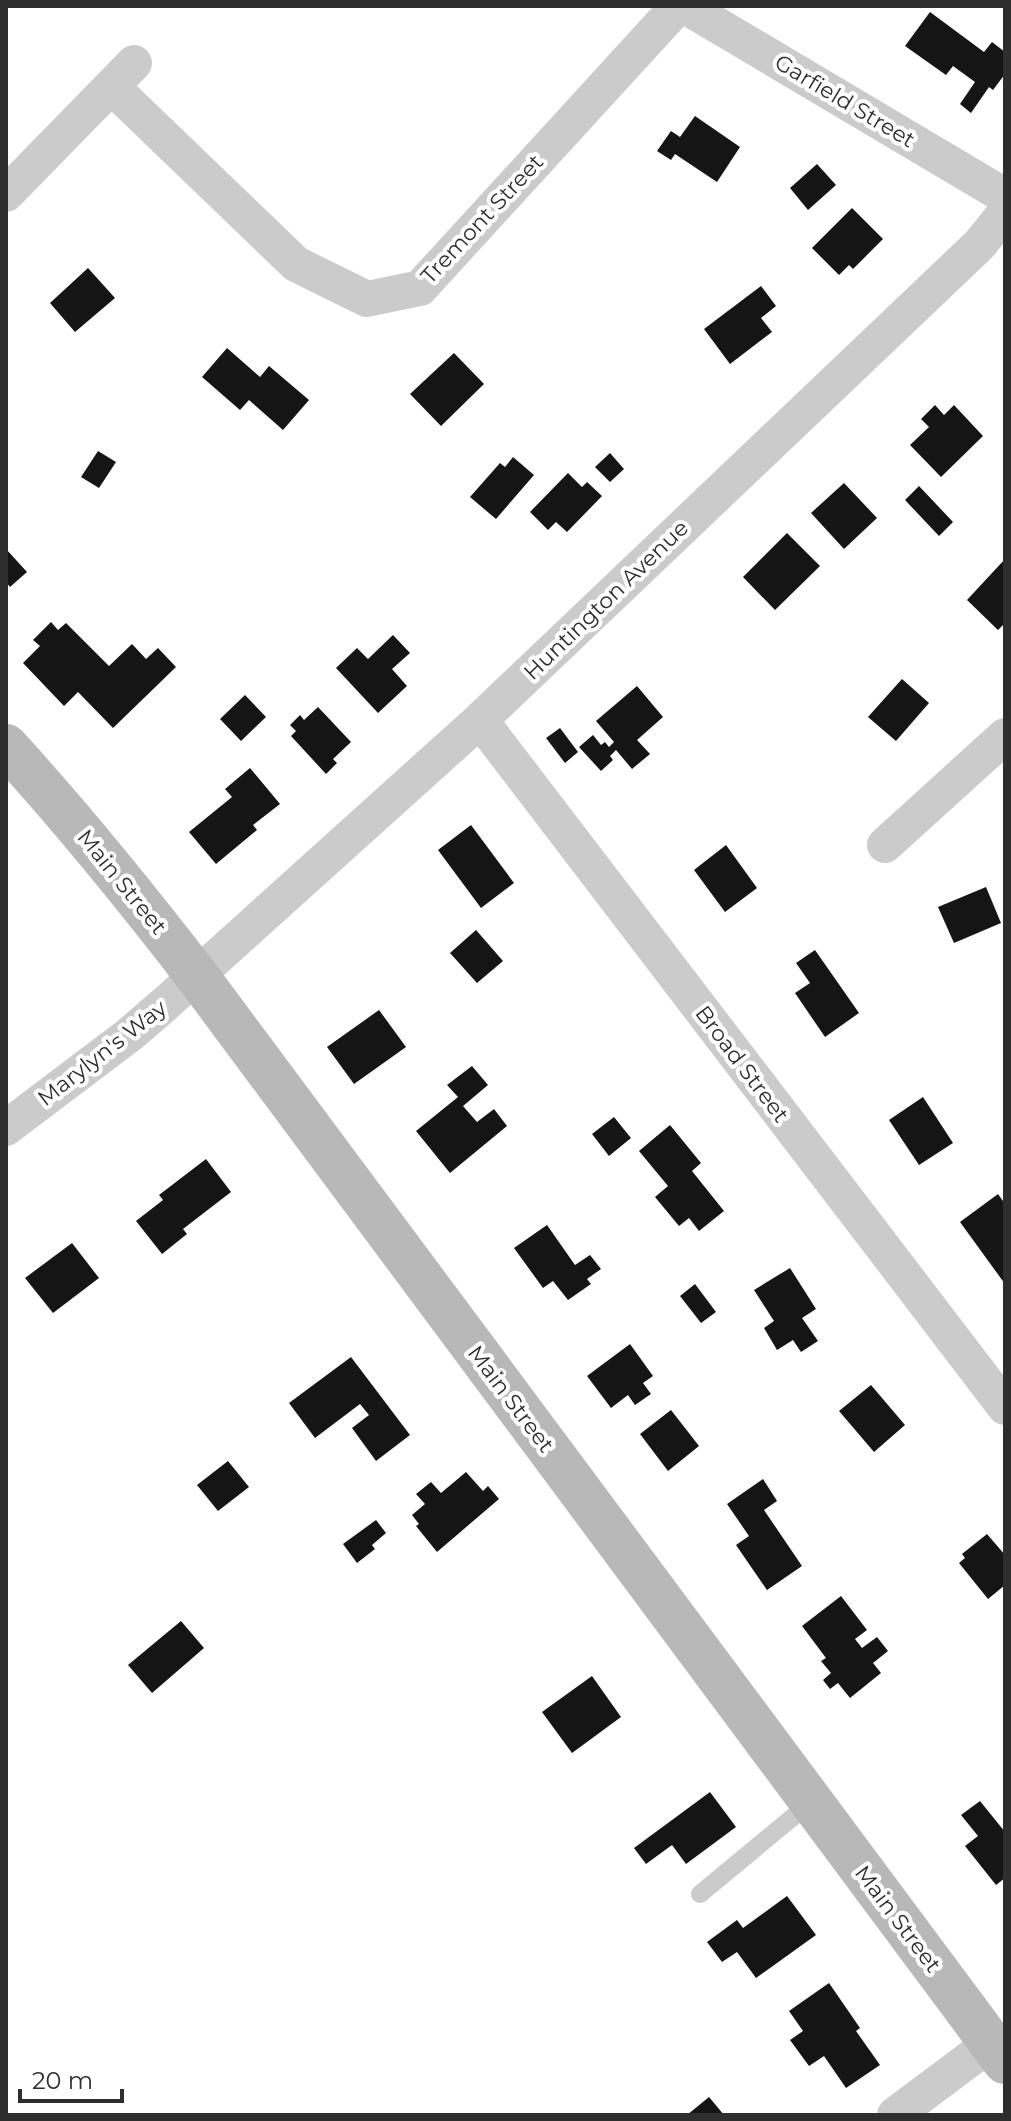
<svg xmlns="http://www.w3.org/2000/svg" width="1011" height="2121" font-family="Montserrat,sans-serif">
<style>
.building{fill:#151515}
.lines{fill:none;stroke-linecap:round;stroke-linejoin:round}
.service{stroke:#cbcbcb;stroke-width:18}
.minor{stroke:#cbcbcb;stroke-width:36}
.secondary{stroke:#b8b8b8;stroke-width:44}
.labels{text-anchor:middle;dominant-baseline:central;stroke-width:8;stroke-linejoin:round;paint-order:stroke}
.street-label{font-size:22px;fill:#2e2e2e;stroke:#fff}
</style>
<rect width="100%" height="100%" fill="#fff"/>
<path class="building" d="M930,12L984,52L992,42L1005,52V74L993,90L989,87L971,113L960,104L975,82L953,66L946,75L905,46Z
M695,116L740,147L717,182L675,154L671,160L657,151L671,131L680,137Z
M817,164L836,185L808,210L790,188Z
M852,208L883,239L853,269L849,265L839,275L812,248Z
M88,268L115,298L75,332L50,303Z
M761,286L776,306L761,318L772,332L730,364L704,329Z
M227,348L260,377L269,366L309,400L283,430L249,400L240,410L202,377Z
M454,353L484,384L441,426L410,394Z
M935,405L944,415L954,405L983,436L941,477L910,445L929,427L921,419Z
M98,451L116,462L99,488L81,477Z
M610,453L624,469L610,482L595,467Z
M513,457L534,475L496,519L470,497L500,463L505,467Z
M568,473L582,487L587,482L602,496L567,532L556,522L548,530L530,512Z
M844,483L877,518L844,549L811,513Z
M919,486L953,522L939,536L905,500Z
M787,533L820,566L775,610L743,577Z
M6,549L27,572L10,587L6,582Z
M1005,559V623L998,630L967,600Z
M51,622L58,630L66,623L109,666L132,644L146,659L158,648L176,667L113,728L78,692L64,706L23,663L40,646L33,640Z
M393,635L410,653L392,669L407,686L378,713L336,668L357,648L368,659Z
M902,679L929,703L896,741L868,717Z
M637,686L663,717L637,740L650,754L632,769L616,750L610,756L613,760L601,771L579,747L593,735L601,745L605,742L609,747L614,742L596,721Z
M245,695L266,717L241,741L220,719Z
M318,707L351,742L333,759L337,763L326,774L291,736L296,731L290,725L300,715L304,720Z
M560,728L578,752L565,763L546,738Z
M250,768L280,804L253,825L257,830L216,864L189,832L232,797L225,789Z
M471,825L514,883L481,908L438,850Z
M726,845L757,888L725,912L694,870Z
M986,887L1001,923L954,943L938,907Z
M476,930L503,961L477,983L450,953Z
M815,950L859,1013L825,1037L795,993L810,983L796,963Z
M379,1010L406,1047L354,1084L327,1047Z
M472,1066L488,1085L463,1106L477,1122L494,1109L507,1126L450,1173L416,1131L458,1097L447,1085Z
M923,1097L953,1143L919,1165L889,1120Z
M614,1117L631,1138L609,1156L592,1134Z
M670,1125L701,1163L692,1171L724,1211L699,1231L689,1218L679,1226L655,1197L668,1186L639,1151Z
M206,1159L231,1192L183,1229L187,1234L162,1254L136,1221L163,1200L159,1195Z
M998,1194L1005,1204V1284L960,1222Z
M547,1225L575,1265L590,1255L601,1269L587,1279L591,1284L568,1300L553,1281L543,1288L514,1248Z
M72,1243L99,1278L53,1313L25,1278Z
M790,1268L816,1309L802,1318L818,1341L801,1352L793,1340L777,1350L764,1328L774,1321L754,1290Z
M695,1284L716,1312L701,1323L680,1296Z
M630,1344L653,1376L643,1383L651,1394L635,1405L628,1395L611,1408L587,1376Z
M351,1357L410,1435L376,1461L352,1428L369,1415L360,1404L315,1438L289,1403Z
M871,1385L905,1425L874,1452L839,1411Z
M671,1410L699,1446L668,1471L640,1434Z
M228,1461L249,1487L218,1511L197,1485Z
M466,1472L483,1491L488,1486L499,1499L437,1552L416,1526L419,1524L412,1515L425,1504L416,1494L431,1482L441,1493Z
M763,1479L777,1501L764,1510L802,1566L767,1590L736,1545L749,1536L727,1504Z
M376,1520L386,1533L372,1545L375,1549L357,1563L343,1544Z
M987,1534L1005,1555V1585L988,1599L959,1563L965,1558L962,1554Z
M841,1596L867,1630L855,1639L862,1648L877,1637L888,1651L873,1663L881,1673L850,1698L838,1683L830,1689L823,1680L831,1673L821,1661L826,1658L802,1626Z
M181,1621L204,1648L152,1693L128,1665Z
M592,1676L621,1717L572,1753L542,1712Z
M710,1792L736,1827L686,1864L672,1845L646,1864L634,1848Z
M980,1801L1005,1832V1878L996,1885L965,1846L978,1836L961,1815Z
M787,1896L816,1935L756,1978L737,1952L722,1962L707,1942L737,1920L743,1928Z
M829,1983L860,2028L856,2031L880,2065L846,2088L824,2056L809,2066L790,2040L803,2031L789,2011Z
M709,2097L724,2115H687Z"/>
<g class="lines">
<path class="service" d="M700,1894L811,1802"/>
<path class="minor" d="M685,6L1005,196
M112,87L296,264L367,299L420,288L678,6
M6,194L134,63
M480,720L1005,1407
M885,845L1005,736
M6,1128L129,1035L165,1004L480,720L979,245L1005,213
M895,2115L991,2043"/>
<path class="secondary" d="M6,746C74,820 136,897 197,976L1005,2062"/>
</g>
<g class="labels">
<g class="street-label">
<text transform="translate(845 101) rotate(31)">Garfield Street</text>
<text transform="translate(482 219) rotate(-47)">Tremont Street</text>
<text transform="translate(606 600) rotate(-44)">Huntington Avenue</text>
<text transform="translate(122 882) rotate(51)">Main Street</text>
<text transform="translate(102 1053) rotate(-38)">Marylyn's Way</text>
<text transform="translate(742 1064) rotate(53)">Broad Street</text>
<text transform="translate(511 1399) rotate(53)">Main Street</text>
<text transform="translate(898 1919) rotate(53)">Main Street</text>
</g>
</g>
<rect width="1011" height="2121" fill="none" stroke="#2e2e2e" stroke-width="16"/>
<path d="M20 2089v12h102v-12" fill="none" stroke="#2e2e2e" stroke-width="4"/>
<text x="32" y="2089" font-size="24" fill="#2e2e2e" stroke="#ffffff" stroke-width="6" paint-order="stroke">20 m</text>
</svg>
